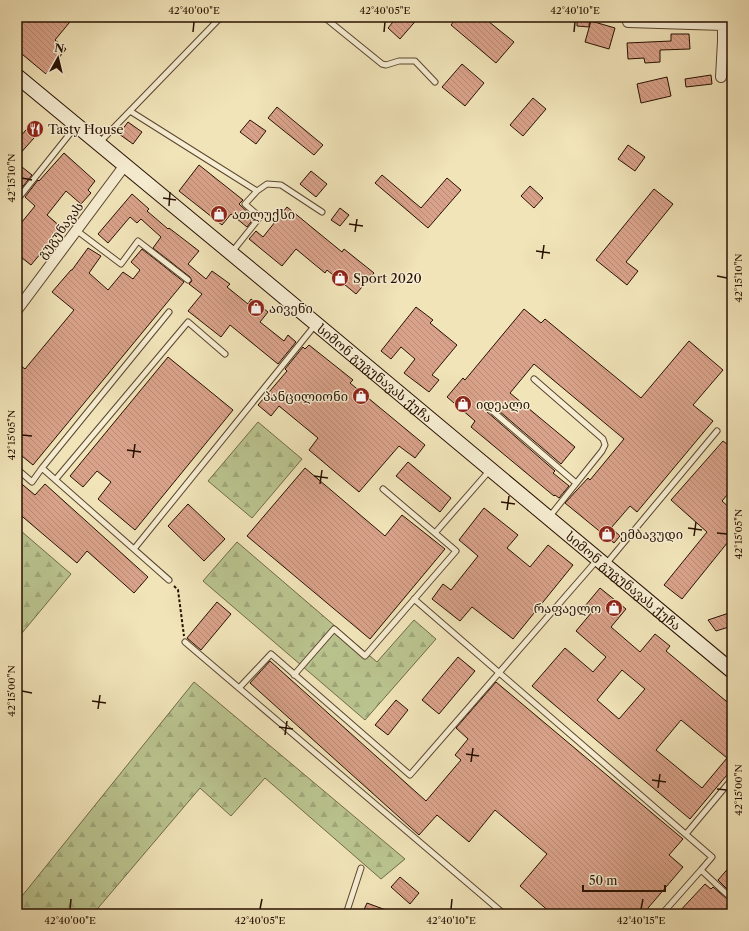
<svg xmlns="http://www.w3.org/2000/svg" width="749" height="931" font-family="'Libre Caslon Text','Noto Serif Georgian',serif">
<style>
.forest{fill:url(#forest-firs);stroke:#706a48}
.building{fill:url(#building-back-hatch);stroke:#271000;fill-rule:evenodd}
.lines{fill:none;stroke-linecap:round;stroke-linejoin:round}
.lane-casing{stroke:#5a452e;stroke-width:7}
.street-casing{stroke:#5a452e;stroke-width:12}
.secondary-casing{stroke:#271000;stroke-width:16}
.path{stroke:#271000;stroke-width:2;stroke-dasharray:3 2;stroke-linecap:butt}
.lane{stroke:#f6edd2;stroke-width:5}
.street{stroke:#f6edd2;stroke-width:10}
.secondary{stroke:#f6edd2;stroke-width:14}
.ticks{fill:none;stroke:#271000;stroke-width:1.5}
.labels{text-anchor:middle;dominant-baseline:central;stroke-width:3;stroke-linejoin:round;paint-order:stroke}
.poi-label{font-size:13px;fill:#271000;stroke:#f6edd2;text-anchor:start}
.street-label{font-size:13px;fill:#271000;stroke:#f6edd2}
.neatline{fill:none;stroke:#271000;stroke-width:1.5}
.ticks-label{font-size:10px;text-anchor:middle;fill:#271000}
</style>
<defs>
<pattern id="forest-firs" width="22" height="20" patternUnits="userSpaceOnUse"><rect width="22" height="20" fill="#bac48f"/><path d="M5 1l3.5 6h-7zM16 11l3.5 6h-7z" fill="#a0a77a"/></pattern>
<pattern id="building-back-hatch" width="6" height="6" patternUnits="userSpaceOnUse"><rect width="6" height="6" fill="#d9a28a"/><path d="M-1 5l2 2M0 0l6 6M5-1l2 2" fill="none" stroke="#ba8a75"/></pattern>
</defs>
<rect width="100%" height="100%" fill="#f1e4b9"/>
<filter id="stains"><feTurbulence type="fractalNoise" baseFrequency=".005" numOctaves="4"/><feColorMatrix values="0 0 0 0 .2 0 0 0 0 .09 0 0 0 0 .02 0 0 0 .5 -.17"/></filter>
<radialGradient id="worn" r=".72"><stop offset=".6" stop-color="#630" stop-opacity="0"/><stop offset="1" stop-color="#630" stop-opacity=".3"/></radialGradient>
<path class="forest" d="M258,422L302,459L252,518L208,481Z
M21,531L71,574L17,639V535Z
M237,542L377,662L414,620L436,639L365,720L203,581Z
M194,682L405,859L381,879L265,778L231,816L200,788L93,914H20L18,901Z"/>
<path class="building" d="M17,17H74L55,40L66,49L46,74L17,50Z
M397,17H419L400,39L388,28Z
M457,17H483L514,42L496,63L451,25Z
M577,17H590L589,27L577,26Z
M591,21L615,28L609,49L585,42Z
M671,34H689L690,49L660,50V62L645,63L644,58L628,59L627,43L671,41Z
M462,64L484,83L465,106L442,87Z
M711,75L712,84L686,87L685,79Z
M667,77L671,96L641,103L637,84Z
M533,98L546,109L523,136L510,125Z
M277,107L323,145L314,155L268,118Z
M35,120L43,128L17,157V140Z
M250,120L266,131L256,144L240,132Z
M128,122L142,132L133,144L119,134Z
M628,145L645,157L635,171L618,159Z
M64,153L95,181L88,190L91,193L81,204L66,191L47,215L62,228L31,265L17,254V228L35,206L25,197L38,180L39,181Z
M17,163L32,175L20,190L17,187Z
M199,165L243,200L239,204L254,218L247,227L231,214L222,225L179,191Z
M311,171L327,184L316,197L300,184Z
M382,175L421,208L447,178L461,190L428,228L375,183Z
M530,186L543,198L534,208L521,196Z
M654,189L673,204L626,262L638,271L627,285L596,260Z
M132,194L149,209L147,211L168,229L169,228L199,251L188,264L206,279L212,271L230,284L227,287L248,304L251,299L268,312L260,322L284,341L288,335L296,342L278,364L230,325L221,337L188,311L202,294L189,284L192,281L190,277L153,248L161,237L141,219L137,223L130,217L108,243L98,234Z
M287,207L342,252L344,249L374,273L356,294L327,270L325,273L296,249L282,266L249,239L256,231L263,237Z
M340,208L349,215L340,226L331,220Z
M88,248L101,256L89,273L108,290L123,272L133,279L140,270L131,262L142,249L184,282L33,465L17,452V363L25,369L74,310L52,292L71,270H72Z
M416,307L433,320L430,323L457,345L432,375L439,380L429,392L404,373L415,359L401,347L391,359L381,351Z
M524,309L541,323L545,319L641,398L689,341L723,370L693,405L713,421L637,512L630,506L611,528L620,536L614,543L565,503L588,478L590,480L624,439L534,364L510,393L575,447L561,464L492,405H486L485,408L486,411L555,471L553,473L569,486L559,498L555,495L554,496L471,427L475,421L447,397L463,378L465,380Z
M309,345L353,380L350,383L425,445L415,458L399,446L359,492L309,450L318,438L279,406L271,416L258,405L287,371L285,369L303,347L305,349Z
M168,357L233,410L135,530L98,499L111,482L97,471L83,487L70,476Z
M723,441L732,448V489L722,501L732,510V537L682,599L664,585L707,532L671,500Z
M408,462L451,498L440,512L396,476Z
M305,468L385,536L402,515L445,549L370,639L247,536Z
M17,480L35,495L45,484L148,577L134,593L87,551L77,563L17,512Z
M188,504L225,539L204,561L168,526Z
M484,508L518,535L507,548L530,567L548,545L573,565L513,639L472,607L460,621L432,599L443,584L451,590L478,556L459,540Z
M600,588L626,609L611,627L640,652L655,634L670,646L666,651L732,706V769L690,819L532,686L565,648L593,672L606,657L576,631L592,612L585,606ZM622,670L645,689L619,719L597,700ZM681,720L727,758L702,788L656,750Z
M217,602L231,614L201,650L187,638Z
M732,612V626L716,631L708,620Z
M458,657L475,671L439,714L422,700Z
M270,661L426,801L461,760L455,755L468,739L456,728L496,682L683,839L669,855L683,867L643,914H552L520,886L547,854L495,810L469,842L437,815L419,835L250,683Z
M396,700L408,710L388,735L375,725Z
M732,864V894L718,880Z
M400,877L419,893L410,904L391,887Z
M705,884L711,889L713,887L732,903L722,914H677Z
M367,903L394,913V914H362Z"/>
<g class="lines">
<g class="lane-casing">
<path id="lane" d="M324,17L382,64L386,65L399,61H415L435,82
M130,111L257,191
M99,143L221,17
M17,200L76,126
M76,230L121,264L138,241L188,280
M232,252L260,217L245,204L257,191L267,184L281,185L322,212
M534,379L603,439L605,445L602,451L550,516
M489,408L576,483
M42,468L169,312
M17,469L32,482L42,468L169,580
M56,479L188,322L225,354
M383,489L435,533
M134,549L316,324
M606,564L717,431
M414,599L712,857L701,870
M185,642L239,688
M294,675L334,629L365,656L456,551L435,533L490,470
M686,834L732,779
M346,914L361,868
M504,914L239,688L271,654L410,775L598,559
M662,914L701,870L732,899"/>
</g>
<g class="street-casing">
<path id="street" d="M628,17V22L723,25V17
M723,25V41L732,40
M721,77L723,41
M17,310L125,165"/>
</g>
<g class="secondary-casing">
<g id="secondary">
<path id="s1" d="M17,76L260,277L732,671"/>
</g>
</g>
<path class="path" d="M174,586L178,590L184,636"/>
<use href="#lane" class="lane"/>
<use href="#street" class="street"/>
<use href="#secondary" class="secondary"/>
</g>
<path class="ticks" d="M193,32L194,22M384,32L385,22M574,32L575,22M22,178L32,180M163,198L176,200M169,206L170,192M349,224L363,226M355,232L357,219M536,251L550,253M542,259L544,245M717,276L727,278M22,435L32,436M127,450L141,452M133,458L135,444M314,476L328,478M320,484L322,470M501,502L515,504M507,510L509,496M688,528L702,530M717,533L727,534M694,536L696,522M22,691L32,693M92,701L106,703M98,709L100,695M279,727L293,729M285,735L287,721M466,754L479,756M471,762L473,748M652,780L666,782M658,788L660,774M717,789L727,790M70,909L71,899M260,909L262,899M451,909L452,899M641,909L643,899"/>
<defs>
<g id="restaurant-disc" transform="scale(0.9)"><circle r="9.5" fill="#8f2418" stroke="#f6edd2"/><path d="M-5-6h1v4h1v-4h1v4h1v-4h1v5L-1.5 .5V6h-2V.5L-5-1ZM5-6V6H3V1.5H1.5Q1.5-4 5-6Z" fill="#fff"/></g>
<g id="shop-disc" transform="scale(0.9)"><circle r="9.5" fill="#8f2418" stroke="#f6edd2"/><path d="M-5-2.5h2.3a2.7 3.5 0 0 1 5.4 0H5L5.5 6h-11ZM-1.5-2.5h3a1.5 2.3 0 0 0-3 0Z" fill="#fff"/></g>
</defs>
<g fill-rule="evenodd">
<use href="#restaurant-disc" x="35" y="129"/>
<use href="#shop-disc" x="219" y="214"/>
<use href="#shop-disc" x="340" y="278"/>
<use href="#shop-disc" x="256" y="308"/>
<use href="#shop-disc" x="361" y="396"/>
<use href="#shop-disc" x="463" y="404"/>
<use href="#shop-disc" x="607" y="534"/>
<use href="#shop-disc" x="614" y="608"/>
</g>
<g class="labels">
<g class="poi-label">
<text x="48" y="129">Tasty House</text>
<text x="232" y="214">ათლუქსი</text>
<text x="353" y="278">Sport 2020</text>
<text x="269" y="308">აივენი</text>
<text x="348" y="396" text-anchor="end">პანცილიონი</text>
<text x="476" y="404">იდეალი</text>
<text x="620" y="534">ემბავუდი</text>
<text x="601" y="608" text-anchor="end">რაფაელო</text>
</g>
<g class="street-label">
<text transform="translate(60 230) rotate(-53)">გუგუნავას</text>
<text stroke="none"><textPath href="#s1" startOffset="465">სიმონ გუგუნავას ქუჩა</textPath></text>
<text stroke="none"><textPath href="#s1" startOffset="789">სიმონ გუგუნავას ქუჩა</textPath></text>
</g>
</g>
<rect width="749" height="931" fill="none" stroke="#f1e4b9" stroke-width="44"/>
<g transform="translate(58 58) rotate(8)" stroke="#f6edd2" stroke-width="3" paint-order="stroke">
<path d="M0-3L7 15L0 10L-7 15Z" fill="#271000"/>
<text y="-6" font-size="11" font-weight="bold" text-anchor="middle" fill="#271000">N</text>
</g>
<path d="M583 885v6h82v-6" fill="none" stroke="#271000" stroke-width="2"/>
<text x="589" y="885" font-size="12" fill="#271000" stroke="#f6edd2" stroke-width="3" paint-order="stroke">50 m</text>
<rect x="22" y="22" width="705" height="887" class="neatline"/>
<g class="ticks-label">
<text x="194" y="14">42°40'00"E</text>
<text x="385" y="14">42°40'05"E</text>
<text x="575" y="14">42°40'10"E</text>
<text transform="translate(11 178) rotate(-90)" y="4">42°15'10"N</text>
<text transform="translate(738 278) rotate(-90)" y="4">42°15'10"N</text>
<text transform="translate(11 435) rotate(-90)" y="4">42°15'05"N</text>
<text transform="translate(738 534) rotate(-90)" y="4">42°15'05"N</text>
<text transform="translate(11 691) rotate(-90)" y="4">42°15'00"N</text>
<text transform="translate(738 790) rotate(-90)" y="4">42°15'00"N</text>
<text x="70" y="924">42°40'00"E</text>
<text x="260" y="924">42°40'05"E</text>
<text x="451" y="924">42°40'10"E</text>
<text x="641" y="924">42°40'15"E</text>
</g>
<rect width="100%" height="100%" filter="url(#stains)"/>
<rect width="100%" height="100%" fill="url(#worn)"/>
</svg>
